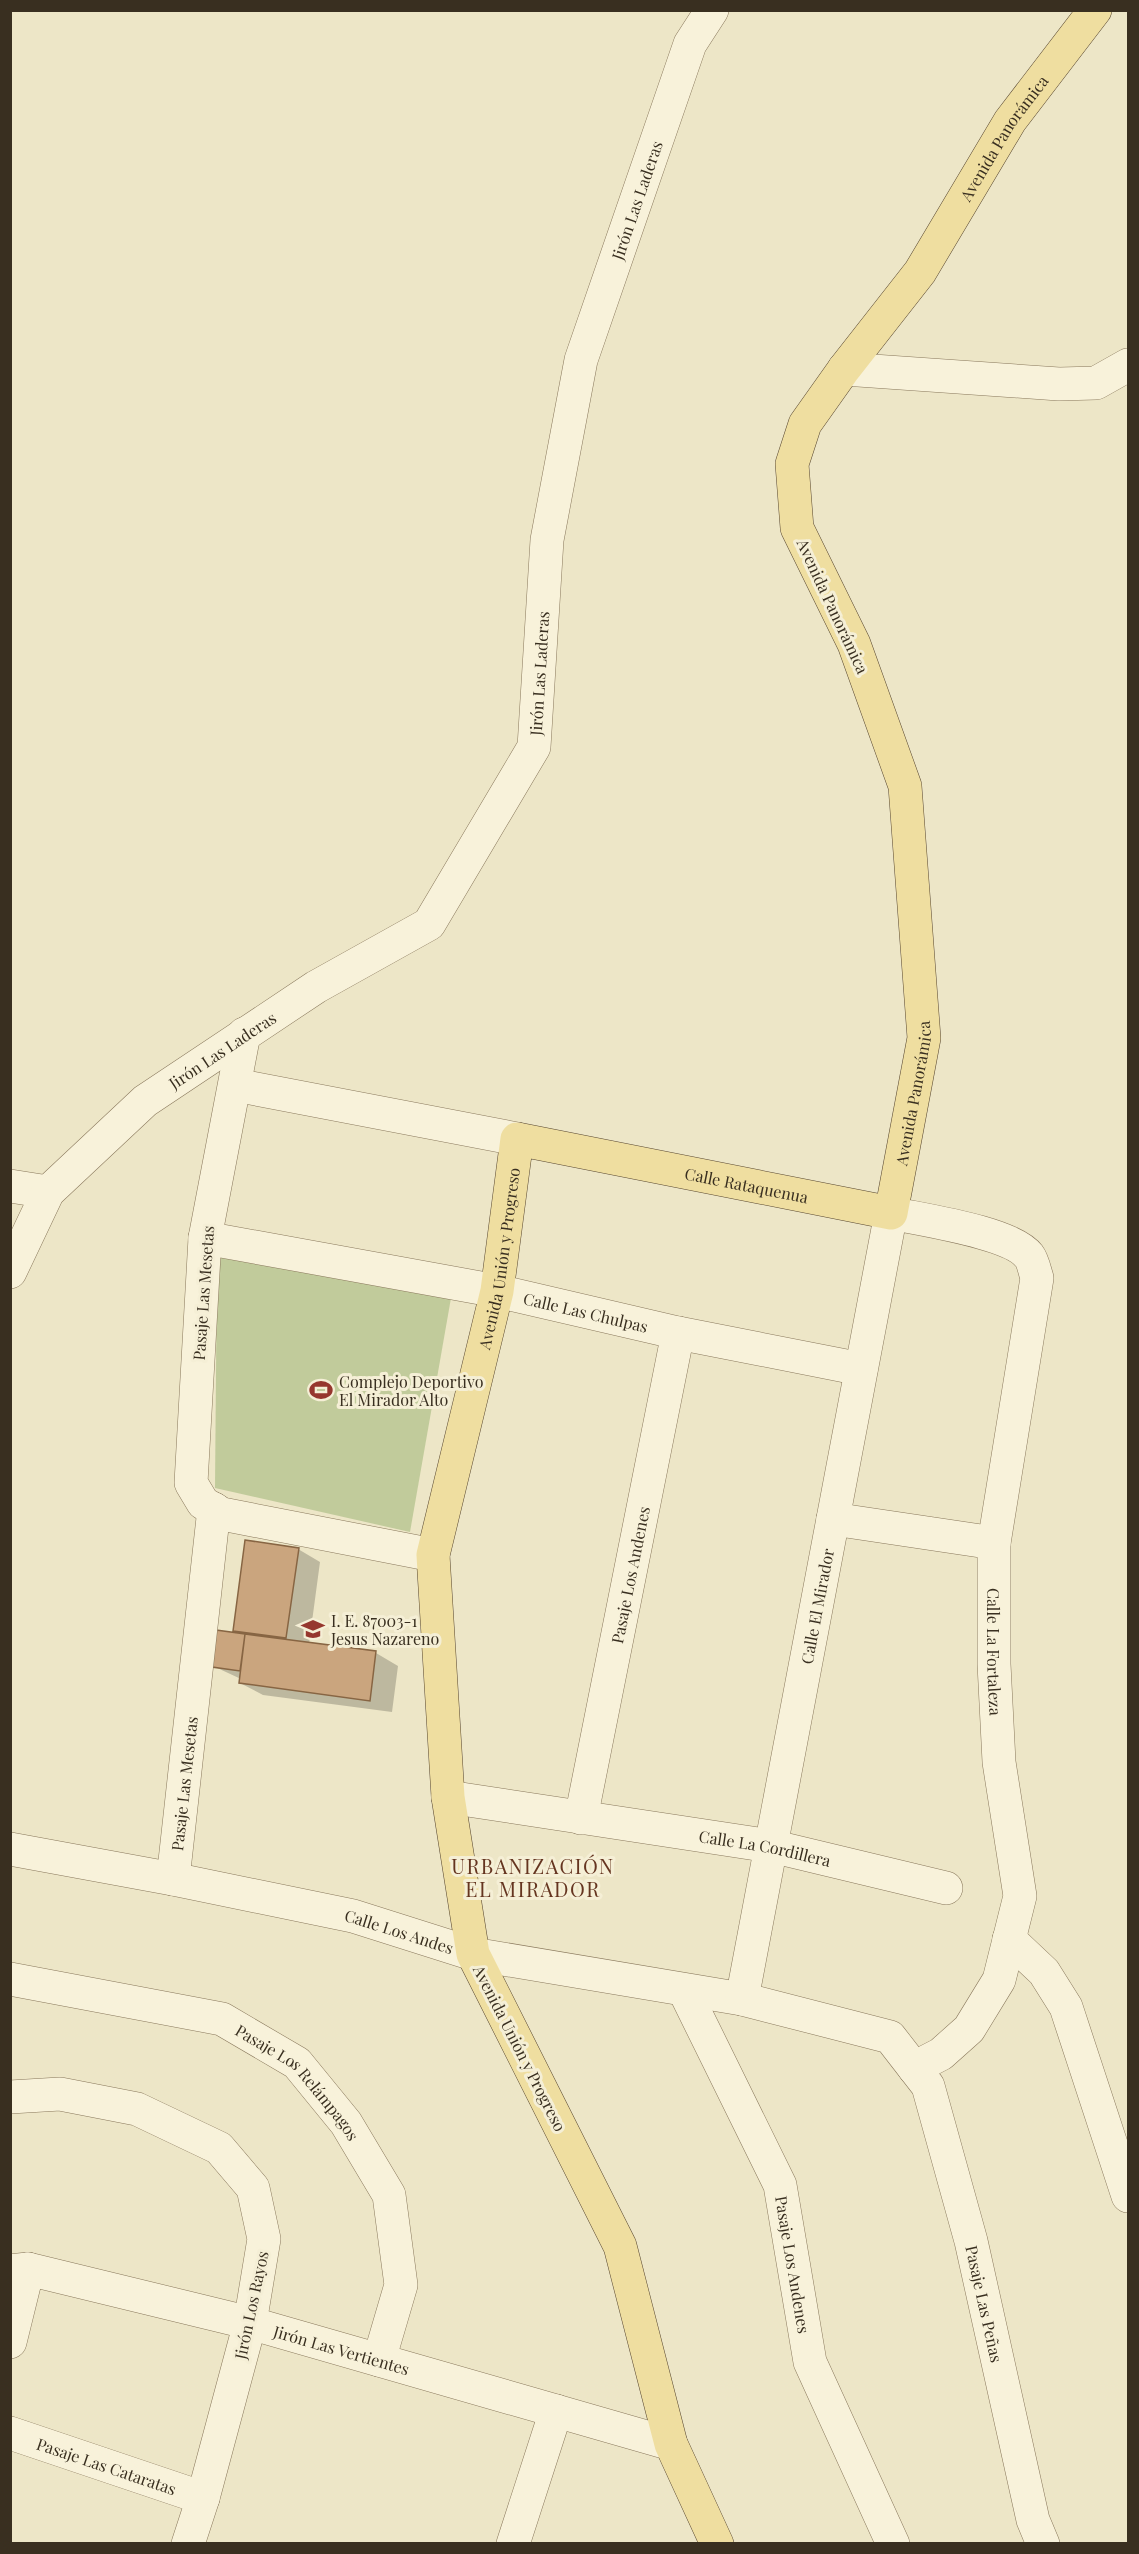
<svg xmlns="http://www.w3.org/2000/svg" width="1139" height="2554" font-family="'Playfair Display',serif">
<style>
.green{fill:#c1cb9b}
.shadow{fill:#0003}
.building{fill:#caa57e;stroke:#876543;stroke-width:1.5}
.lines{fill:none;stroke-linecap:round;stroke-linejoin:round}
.minor-casing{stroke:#89785c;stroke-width:34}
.major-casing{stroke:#574630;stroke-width:34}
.minor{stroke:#f8f2da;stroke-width:33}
.major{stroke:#efdea0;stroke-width:33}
.labels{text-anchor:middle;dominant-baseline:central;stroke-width:6;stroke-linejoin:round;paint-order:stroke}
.street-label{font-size:16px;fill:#392f20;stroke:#f5efd6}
.poi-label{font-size:16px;fill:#392f20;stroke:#f5efd6;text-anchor:start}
.quarter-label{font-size:20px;letter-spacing:1.5px;fill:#653520;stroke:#f5efd6}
</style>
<rect width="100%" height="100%" fill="#ede6c7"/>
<path class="green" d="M217,1257L451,1298L410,1532L215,1488Z"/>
<path class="shadow" d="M298,1549L320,1562L309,1644L376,1653L398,1666L392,1712L263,1695L240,1683L241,1679L213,1666L244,1635L235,1630Z"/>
<path class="building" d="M245,1540L299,1548L286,1638L233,1631Z
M216,1630L245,1634L240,1671L212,1667Z
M245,1634L376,1651L370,1701L239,1683Z"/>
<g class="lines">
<g class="minor-casing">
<g id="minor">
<path d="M844,369L1059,384L1096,383L1128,365"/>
<path d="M244,1034L205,1238L191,1483L203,1503L222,1514L433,1555"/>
<path d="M235,1085L517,1139"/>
<path d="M10,1186L48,1192"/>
<path id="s1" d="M205,1238L497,1291L678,1333L861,1369"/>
<path id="s2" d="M10,1272L48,1192L145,1101L316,987L429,924L534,747L547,540L581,360L690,44L712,10"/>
<path d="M833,1519L994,1543"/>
<path id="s3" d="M448,1797L771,1846L946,1888"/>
<path id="s4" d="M581,1818L678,1333"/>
<path id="s5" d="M10,1849L173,1879L353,1916L473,1954L742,1999L890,2037L928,2086L971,2241L1033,2520L1043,2544"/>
<path id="s6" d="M173,1879L214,1509"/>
<path d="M1009,1939L1044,1972L1066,2007L1128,2196"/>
<path id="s7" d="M10,1979L222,2019L297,2063L346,2123L389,2195L401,2285L379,2360"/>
<path id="s8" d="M684,1990L780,2185L810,2362L893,2544"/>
<path id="s9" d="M742,1999L891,1213C922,1220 1011,1232 1029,1256C1033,1261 1035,1272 1037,1278L994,1543V1664L999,1762L1020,1896L999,1980L969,2029L941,2054L914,2068"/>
<path d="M10,2097L60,2094L137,2109L219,2148L253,2188L264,2239L250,2323L203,2498L188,2544"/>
<path id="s10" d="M10,2271L28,2269L250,2323L671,2444"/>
<path d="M10,2342L28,2269"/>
<path id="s11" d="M10,2433L203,2498"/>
<path d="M513,2544L556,2411"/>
</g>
</g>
<g class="major-casing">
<g id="major">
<path id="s12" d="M717,2544L671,2444L620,2246L473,1954L448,1797L433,1555L497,1291L517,1139L891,1213L924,1038L905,786L854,644L797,528L792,464L805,424L844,369L920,272L1010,121L1095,10"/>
</g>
</g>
<use href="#minor" class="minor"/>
<use href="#major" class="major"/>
</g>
<defs>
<g id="stadium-bare" transform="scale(1.8)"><path d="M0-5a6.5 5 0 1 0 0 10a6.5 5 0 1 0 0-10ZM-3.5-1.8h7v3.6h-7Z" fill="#96372e" stroke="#f5efd6" stroke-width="2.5" paint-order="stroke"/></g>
<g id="school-bare" transform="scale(1.8)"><path d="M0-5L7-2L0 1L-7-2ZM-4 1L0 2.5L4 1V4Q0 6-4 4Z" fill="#96372e" stroke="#f5efd6" stroke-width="2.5" paint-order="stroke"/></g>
</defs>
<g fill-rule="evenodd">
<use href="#stadium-bare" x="321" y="1390"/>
<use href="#school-bare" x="313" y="1629"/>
</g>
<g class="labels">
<g class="street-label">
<text stroke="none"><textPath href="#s12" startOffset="3015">Avenida Panorámica</textPath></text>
<text stroke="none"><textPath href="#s2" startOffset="1322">Jirón Las Laderas</textPath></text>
<text transform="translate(833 606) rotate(65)">Avenida Panorámica</text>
<text stroke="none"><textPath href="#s2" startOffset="836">Jirón Las Laderas</textPath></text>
<text stroke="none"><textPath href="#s2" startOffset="314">Jirón Las Laderas</textPath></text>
<text stroke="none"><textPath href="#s12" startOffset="1971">Avenida Panorámica</textPath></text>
<text stroke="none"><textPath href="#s12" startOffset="1702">Calle Rataquenua</textPath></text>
<text stroke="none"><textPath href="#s12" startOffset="1347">Avenida Unión y Progreso</textPath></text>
<text transform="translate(203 1293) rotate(-86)">Pasaje Las Mesetas</text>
<text stroke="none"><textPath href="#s1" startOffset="388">Calle Las Chulpas</textPath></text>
<text stroke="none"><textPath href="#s4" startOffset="248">Pasaje Los Andenes</textPath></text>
<text stroke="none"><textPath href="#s9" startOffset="400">Calle El Mirador</textPath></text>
<text stroke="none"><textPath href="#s9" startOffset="1347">Calle La Fortaleza</textPath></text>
<text stroke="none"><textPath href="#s6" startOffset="96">Pasaje Las Mesetas</textPath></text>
<text stroke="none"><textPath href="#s3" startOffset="321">Calle La Cordillera</textPath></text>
<text stroke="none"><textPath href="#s5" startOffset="398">Calle Los Andes</textPath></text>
<text transform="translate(520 2048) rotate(63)">Avenida Unión y Progreso</text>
<text stroke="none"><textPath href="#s7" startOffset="316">Pasaje Los Relámpagos</textPath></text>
<text stroke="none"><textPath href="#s8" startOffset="298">Pasaje Los Andenes</textPath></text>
<text stroke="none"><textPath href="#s5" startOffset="1188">Pasaje Las Peñas</textPath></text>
<text transform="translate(251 2305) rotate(-78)">Jirón Los Rayos</text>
<text stroke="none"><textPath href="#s10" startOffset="342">Jirón Las Vertientes</textPath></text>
<text stroke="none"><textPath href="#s11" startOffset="102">Pasaje Las Cataratas</textPath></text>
</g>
<g class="poi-label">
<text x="339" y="1381">Complejo Deportivo<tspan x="339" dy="18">El Mirador Alto</tspan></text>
<text x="331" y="1620">I. E. 87003-1<tspan x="331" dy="18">Jesus Nazareno</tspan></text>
</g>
<g class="quarter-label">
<text x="533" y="1865">URBANIZACIÓN<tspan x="533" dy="23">EL MIRADOR</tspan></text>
</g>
</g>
<rect width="1139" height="2554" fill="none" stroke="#392f20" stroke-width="24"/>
</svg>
